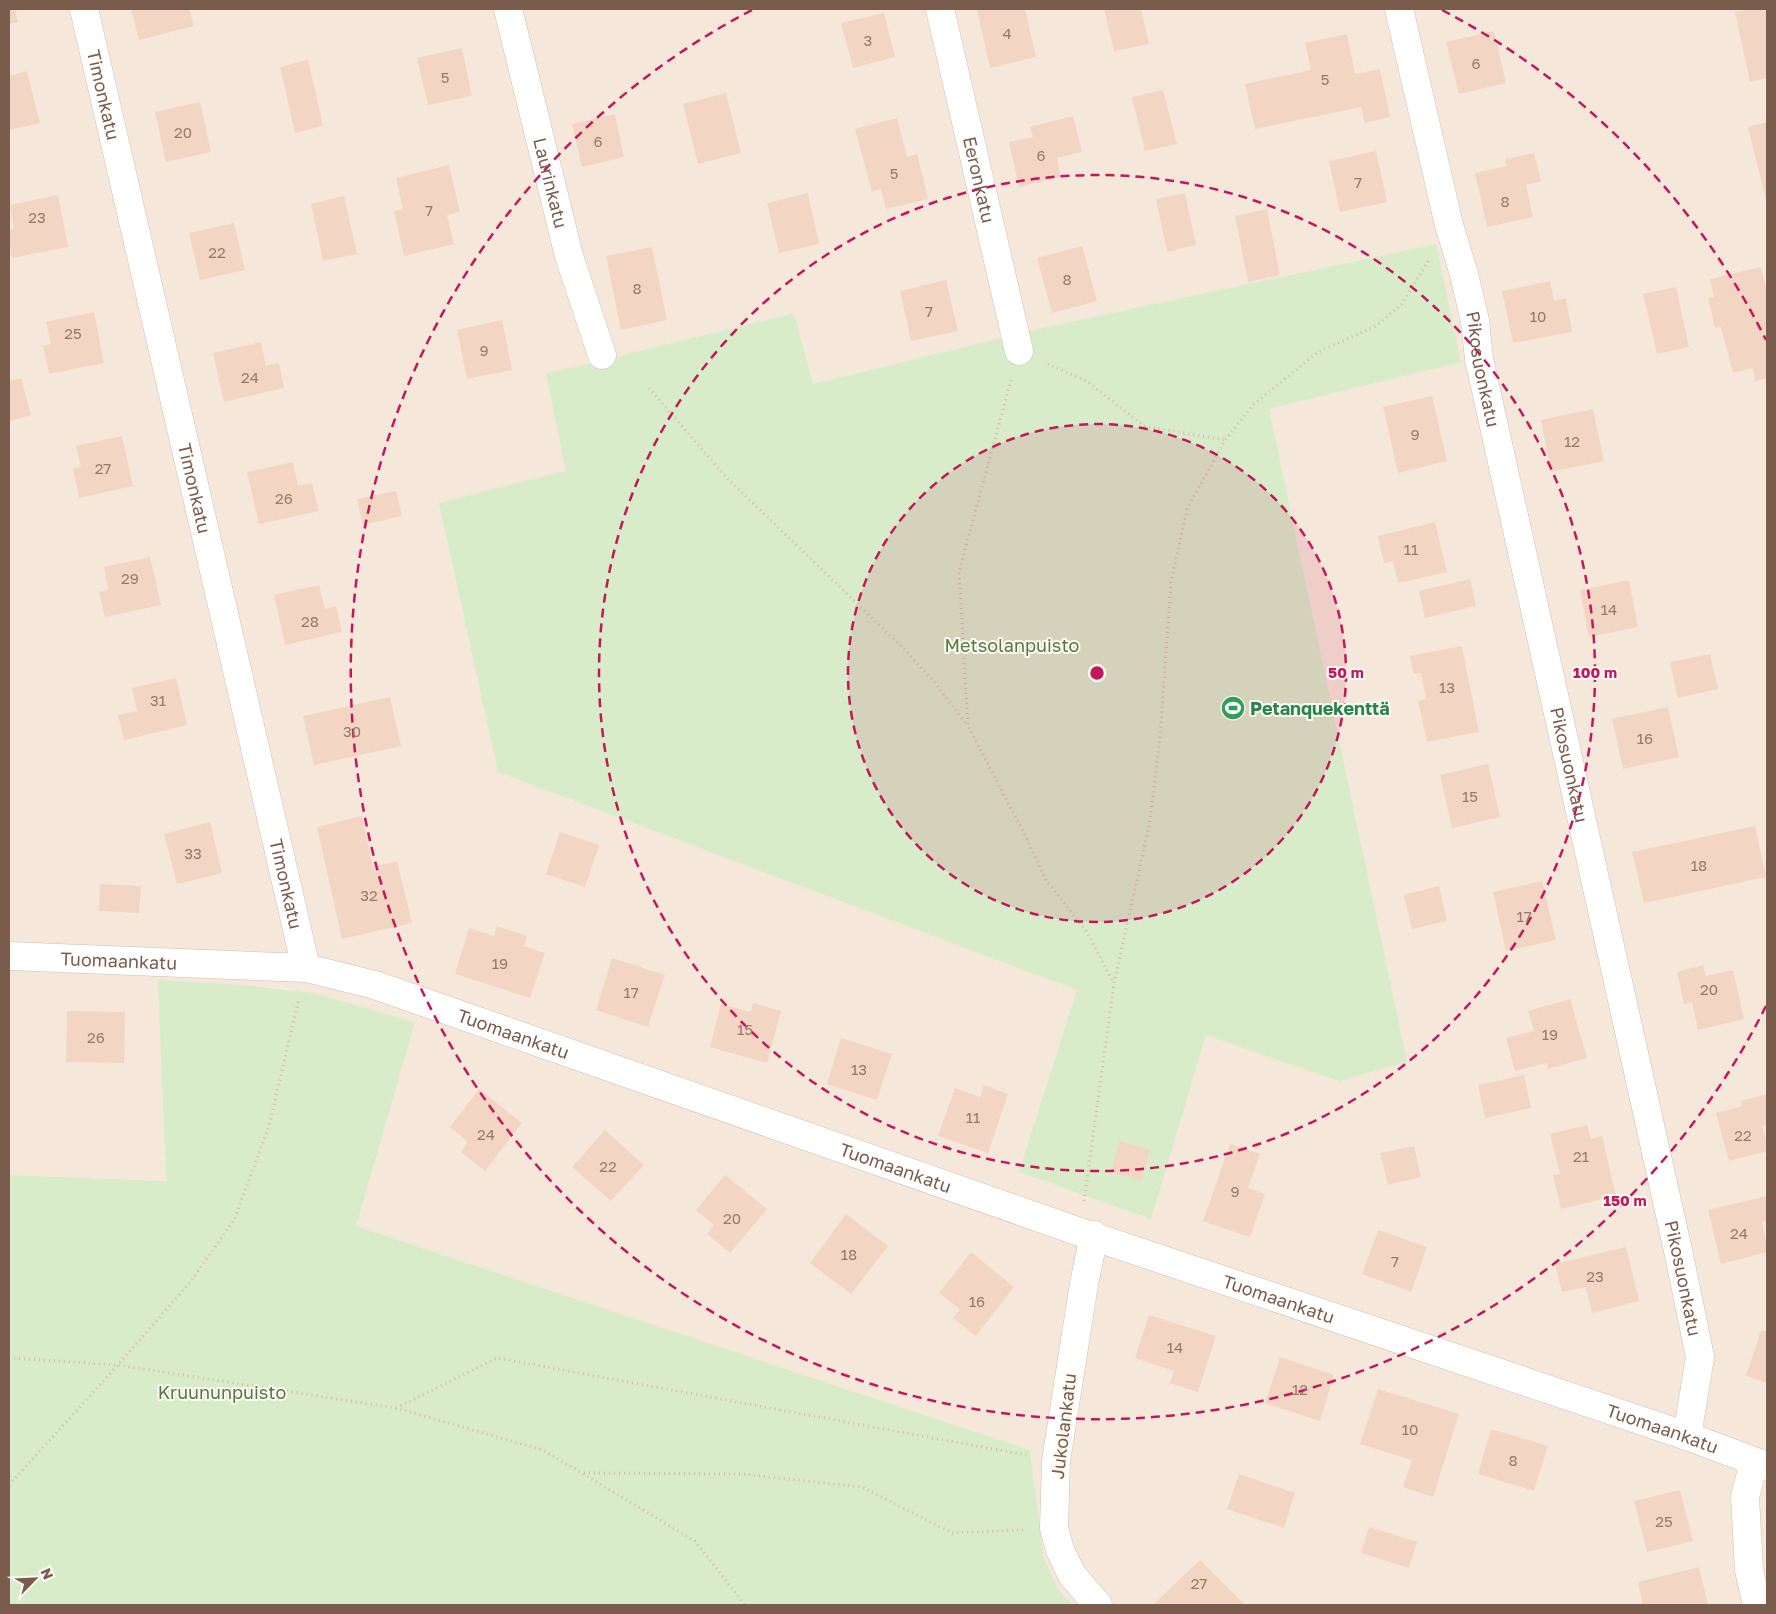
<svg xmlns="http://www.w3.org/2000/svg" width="1776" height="1614" font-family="'Golos Text',sans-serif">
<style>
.residential{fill:#f5e8da}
.green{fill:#d8ecc9}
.building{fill:#f3d5c3}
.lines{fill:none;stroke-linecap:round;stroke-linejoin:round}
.minor-casing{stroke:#d1beb0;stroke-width:29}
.path{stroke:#d9b8a5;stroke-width:3;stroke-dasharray:1 4;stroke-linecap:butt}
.minor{stroke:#fff;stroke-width:28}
.ring{fill:none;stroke:#c2185b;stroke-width:2.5;stroke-dasharray:9 6}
.labels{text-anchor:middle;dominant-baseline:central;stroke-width:4;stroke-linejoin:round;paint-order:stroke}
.number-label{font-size:15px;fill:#987a6a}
.street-label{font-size:18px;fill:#7a5c4d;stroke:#fffaf3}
.park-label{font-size:18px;fill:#537a41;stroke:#fffaf3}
.leisure-label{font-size:18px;font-weight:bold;fill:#27864d;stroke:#fffaf3;text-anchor:start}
.centre{fill:#c2185b;stroke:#fffaf3;stroke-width:2.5}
.ring-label{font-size:15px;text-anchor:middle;font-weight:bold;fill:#c2185b;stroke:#fffaf3;stroke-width:4;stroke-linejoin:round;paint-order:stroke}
</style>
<rect width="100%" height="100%" fill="#fdf6ec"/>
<path class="residential" d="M9,9H1767V1605H1073L1058,1589L1044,1558L1030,1450L355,1226L415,1022L286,989L245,985L159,981L166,1181L9,1175Z"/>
<path class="green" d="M1436,244L1461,362L1269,409L1407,1062L1339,1081L1206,1035L1151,1219L1019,1172L1077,990L498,772L439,503L566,471L546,374L794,313L813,384L1043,328Z
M158,980L245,985L313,993L415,1022L356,1226L1030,1450L1044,1558L1058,1589L1073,1605H9V1175L166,1181Z"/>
<path class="building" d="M9,9H15L18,22L9,24Z
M131,9H189L194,26L139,40Z
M977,9H1025L1036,57L990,68Z
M1104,9H1141L1149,44L1114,51Z
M1751,9H1767V78L1750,82L1735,12Z
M884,13L895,57L853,68L841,23Z
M1494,31L1506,83L1459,94L1446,42Z
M1347,34L1355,74L1380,69L1390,117L1365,123L1361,107L1255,129L1245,84L1311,70L1305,43Z
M462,48L472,96L428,105L417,58Z
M308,60L323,126L295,133L280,67Z
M27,71L40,123L9,130V76Z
M1163,90L1177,144L1145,151L1132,97Z
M726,93L741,153L698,164L683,104Z
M200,102L211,152L166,162L155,112Z
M615,114L624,157L582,167L572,124Z
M1073,116L1082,152L1057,158L1061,177L1019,187L1009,142L1033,137L1030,127Z
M897,118L907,157L917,154L928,199L886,209L881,189L872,192L855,129Z
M1767,122V204L1748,127Z
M1376,151L1387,202L1340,212L1329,161Z
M1534,153L1541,181L1526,185L1533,217L1487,227L1475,173L1507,166L1505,159Z
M449,165L460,212L447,215L454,244L404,256L394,211L403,209L396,178Z
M808,193L819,244L779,253L767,203Z
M1185,193L1196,245L1167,252L1156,199Z
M58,195L68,247L12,258L9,243V230L14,229L10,205Z
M344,196L357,254L323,261L311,204Z
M1267,209L1280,275L1248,282L1235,216Z
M234,223L245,270L200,280L189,233Z
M1082,246L1097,301L1052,313L1037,258Z
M652,247L667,320L621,330L606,256Z
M1761,267L1767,291V378L1755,381L1753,368L1733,373L1721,327L1715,328L1708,298L1714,297L1710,279Z
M946,280L958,331L911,341L900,291Z
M1550,281L1554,301L1566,298L1572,332L1513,343L1502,291Z
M1676,287L1689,347L1657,354L1643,294Z
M94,312L104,363L49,374L43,346L51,344L46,322Z
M502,320L512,370L467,379L457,330Z
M261,342L266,366L279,363L284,388L224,402L213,353Z
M21,378L31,415L9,421V381Z
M1432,396L1447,461L1398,473L1383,407Z
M1593,409L1604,461L1551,472L1541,420Z
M122,436L133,486L79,498L73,469L81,467L76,446Z
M293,462L298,486L312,483L319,511L259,524L247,472Z
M396,491L402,516L363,525L357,499Z
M1435,522L1447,572L1398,583L1393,561L1384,563L1378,536Z
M150,557L161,605L105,617L99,592L108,590L104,567Z
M1470,579L1476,606L1425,618L1419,591Z
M1629,580L1638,627L1589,637L1580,590Z
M319,585L325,609L336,606L342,632L285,645L274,595Z
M1462,646L1479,732L1427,742L1418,701L1426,699L1421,673L1414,674L1410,656Z
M1710,654L1718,689L1678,698L1670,662Z
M176,678L187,725L124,740L118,715L137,711L132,688Z
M390,697L401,746L314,765L303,716Z
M1668,707L1679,757L1623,769L1612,719Z
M1488,764L1500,817L1452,828L1440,775Z
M362,816L373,867L397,861L412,923L342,939L317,827Z
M210,822L222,873L177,884L164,834Z
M1755,826L1766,877L1644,903L1632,852Z
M560,832L599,845L585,887L546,874Z
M1542,881L1556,940L1506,951L1493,892Z
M100,884L141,886L139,913L99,911Z
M1439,886L1447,921L1412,929L1404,895Z
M497,926L527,936L524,946L545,953L530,998L455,974L469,928L494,936Z
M612,958L665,975L648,1027L596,1010Z
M1703,965L1706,976L1733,970L1744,1019L1698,1030L1692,1002L1684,1004L1677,972Z
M1570,999L1587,1058L1548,1069L1547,1063L1515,1071L1506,1038L1534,1031L1528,1011Z
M753,1003L781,1011L767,1063L710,1047L721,1004L751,1012Z
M67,1011L125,1012L124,1063L66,1062Z
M841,1038L892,1054L877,1100L827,1084Z
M1524,1075L1531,1108L1485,1118L1478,1085Z
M984,1085L1008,1094L988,1153L938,1136L955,1088L980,1097Z
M479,1089L522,1123L485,1171L461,1152L468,1142L450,1127Z
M1767,1094V1125L1762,1126L1767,1144V1151L1729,1161L1716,1113L1742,1106L1741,1101Z
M1587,1125L1591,1139L1602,1136L1616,1196L1561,1209L1553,1175L1560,1174L1550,1134Z
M605,1130L644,1165L611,1201L572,1167Z
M1120,1141L1150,1150L1141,1181L1111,1172Z
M1230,1144L1260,1154L1248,1188L1265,1194L1250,1237L1203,1221Z
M1414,1146L1421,1177L1388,1185L1380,1153Z
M725,1175L767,1209L730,1253L707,1234L714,1225L696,1210Z
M1767,1196V1221L1762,1222L1767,1244V1252L1721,1264L1708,1210Z
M846,1214L888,1246L851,1294L810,1263Z
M1378,1230L1427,1247L1411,1292L1362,1274Z
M1626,1247L1639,1301L1592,1313L1586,1287L1562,1292L1555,1264Z
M971,1252L1014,1287L976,1336L953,1318L960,1309L939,1293Z
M1149,1315L1216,1336L1198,1392L1170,1383L1174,1371L1135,1358Z
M1761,1330L1767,1332V1383L1746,1376Z
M1280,1357L1334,1375L1320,1421L1265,1403Z
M1378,1389L1459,1414L1433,1497L1403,1487L1412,1460L1360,1444Z
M1491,1429L1548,1446L1534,1491L1478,1474Z
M1239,1474L1295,1493L1284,1528L1227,1509Z
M1680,1490L1693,1541L1647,1552L1634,1501Z
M1369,1527L1417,1542L1409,1568L1361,1553Z
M1200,1560L1245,1605H1153Z
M1699,1567L1708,1605H1643L1638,1582Z"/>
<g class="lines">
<g class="minor-casing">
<g id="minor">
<path id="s1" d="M84,9L306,968"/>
<path id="s2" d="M508,9L569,256L602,355"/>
<path id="s3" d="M940,9L1019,351"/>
<path id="s4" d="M1399,9L1449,225L1464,274L1475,321L1479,359L1679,1255L1700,1357L1687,1436"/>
<path id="s5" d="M9,956L306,968L375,985L1080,1232L1687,1436L1767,1466"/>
<path d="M1094,1235L1084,1284L1056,1461L1054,1528L1060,1550L1072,1575L1098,1605"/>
<path d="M1754,1462L1745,1497L1749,1570L1757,1605"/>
</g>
</g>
<path class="path" d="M1048,364L1088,382L1144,426L1225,440
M1011,380L959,572L968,726L1024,833L1046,880L1087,932L1113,982
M649,388L726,477L904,649L935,683L967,725
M1084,1201L1114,983L1150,821L1160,737L1171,582L1187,509L1225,440L1253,405L1318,352L1376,326L1402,304L1428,261
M9,1358L118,1365L396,1408L543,1450L695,1541L745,1605
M396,1408L497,1358L1026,1455
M584,1473L742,1474L862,1487L952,1533L1023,1530
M9,1485L118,1365L191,1281L234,1220L269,1126L299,998"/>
<use href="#minor" class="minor"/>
</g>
<circle cx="1097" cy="673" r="249" fill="#c2185b" fill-opacity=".12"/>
<g class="ring">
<circle cx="1097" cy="673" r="249"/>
<circle cx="1097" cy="673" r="498"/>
<path d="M1766 1006A747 747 0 1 1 752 10M1442 10A747 747 0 0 1 1766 340"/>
</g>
<defs>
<g id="stadium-disc" transform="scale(1.25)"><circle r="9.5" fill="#2e9e5b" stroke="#fffaf3"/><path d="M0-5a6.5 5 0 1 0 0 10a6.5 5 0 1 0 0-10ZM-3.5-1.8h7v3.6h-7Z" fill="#fff"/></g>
</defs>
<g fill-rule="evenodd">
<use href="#stadium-disc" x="1233" y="708"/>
</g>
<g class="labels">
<g class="number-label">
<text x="1007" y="33">4</text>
<text x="868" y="40">3</text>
<text x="1476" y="63">6</text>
<text x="445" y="77">5</text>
<text x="1325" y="79">5</text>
<text x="183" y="132">20</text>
<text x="598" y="141">6</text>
<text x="1041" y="155">6</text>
<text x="894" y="173">5</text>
<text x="1358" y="182">7</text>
<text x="1505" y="201">8</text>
<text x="429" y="210">7</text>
<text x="37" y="217">23</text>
<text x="217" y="252">22</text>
<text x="1067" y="279">8</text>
<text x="637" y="288">8</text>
<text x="929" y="311">7</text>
<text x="1538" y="316">10</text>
<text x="73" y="333">25</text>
<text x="484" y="350">9</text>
<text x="250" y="377">24</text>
<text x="1415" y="434">9</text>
<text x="1572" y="441">12</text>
<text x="103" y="468">27</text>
<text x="284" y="498">26</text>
<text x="1411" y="549">11</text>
<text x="130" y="578">29</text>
<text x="1609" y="609">14</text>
<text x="310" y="621">28</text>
<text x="1447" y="687">13</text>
<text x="158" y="700">31</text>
<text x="352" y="731">30</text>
<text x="1645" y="738">16</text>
<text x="1470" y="796">15</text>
<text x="193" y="853">33</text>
<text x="1699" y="865">18</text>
<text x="369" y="895">32</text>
<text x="1524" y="916">17</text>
<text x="500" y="963">19</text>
<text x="1709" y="989">20</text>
<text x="631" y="992">17</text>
<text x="745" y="1029">15</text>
<text x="1550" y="1034">19</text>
<text x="96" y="1037">26</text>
<text x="859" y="1069">13</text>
<text x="973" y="1117">11</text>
<text x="486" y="1134">24</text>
<text x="1743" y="1135">22</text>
<text x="1581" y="1156">21</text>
<text x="608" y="1166">22</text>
<text x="1235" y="1191">9</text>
<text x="732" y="1218">20</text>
<text x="1739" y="1233">24</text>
<text x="849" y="1254">18</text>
<text x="1395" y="1261">7</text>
<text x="1595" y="1276">23</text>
<text x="977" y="1301">16</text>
<text x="1175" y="1347">14</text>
<text x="1300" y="1389">12</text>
<text x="1410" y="1429">10</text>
<text x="1513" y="1460">8</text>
<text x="1664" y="1521">25</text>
<text x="1199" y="1583">27</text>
</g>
<g class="street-label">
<text stroke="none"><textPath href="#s1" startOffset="88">Timonkatu</textPath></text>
<text stroke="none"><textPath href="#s3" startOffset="175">Eeronkatu</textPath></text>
<text stroke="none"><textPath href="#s2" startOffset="179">Laurinkatu</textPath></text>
<text stroke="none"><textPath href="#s4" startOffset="370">Pikosuonkatu</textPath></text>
<text stroke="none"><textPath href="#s1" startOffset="492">Timonkatu</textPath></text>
<text stroke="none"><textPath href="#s4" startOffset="775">Pikosuonkatu</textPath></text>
<text stroke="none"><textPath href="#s1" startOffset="898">Timonkatu</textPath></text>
<text stroke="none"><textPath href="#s5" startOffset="110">Tuomaankatu</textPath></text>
<text stroke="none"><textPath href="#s5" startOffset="515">Tuomaankatu</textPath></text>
<text stroke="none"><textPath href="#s5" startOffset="920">Tuomaankatu</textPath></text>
<text stroke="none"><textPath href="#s4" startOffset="1301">Pikosuonkatu</textPath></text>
<text stroke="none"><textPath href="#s5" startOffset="1325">Tuomaankatu</textPath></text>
<text transform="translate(1063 1426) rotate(-83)">Jukolankatu</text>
<text stroke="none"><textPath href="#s5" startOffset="1730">Tuomaankatu</textPath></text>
</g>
<g class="park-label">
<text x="1012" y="645">Metsolanpuisto</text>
<text x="222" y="1392">Kruununpuisto</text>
</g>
<g class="leisure-label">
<text x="1250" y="708">Petanquekenttä</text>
</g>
</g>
<circle cx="1097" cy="673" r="8" class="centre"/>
<g class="ring-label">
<text x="1346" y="678">50 m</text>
<text x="1595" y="678">100 m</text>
<text x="1625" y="1206">150 m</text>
</g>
<rect width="1776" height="1614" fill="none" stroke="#7a5c4d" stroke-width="20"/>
<g transform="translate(35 1579) rotate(66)" stroke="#fffaf3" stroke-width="4" paint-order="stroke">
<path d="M0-4L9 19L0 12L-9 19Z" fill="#7a5c4d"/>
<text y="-8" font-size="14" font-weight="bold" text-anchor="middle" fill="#7a5c4d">N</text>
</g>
</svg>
